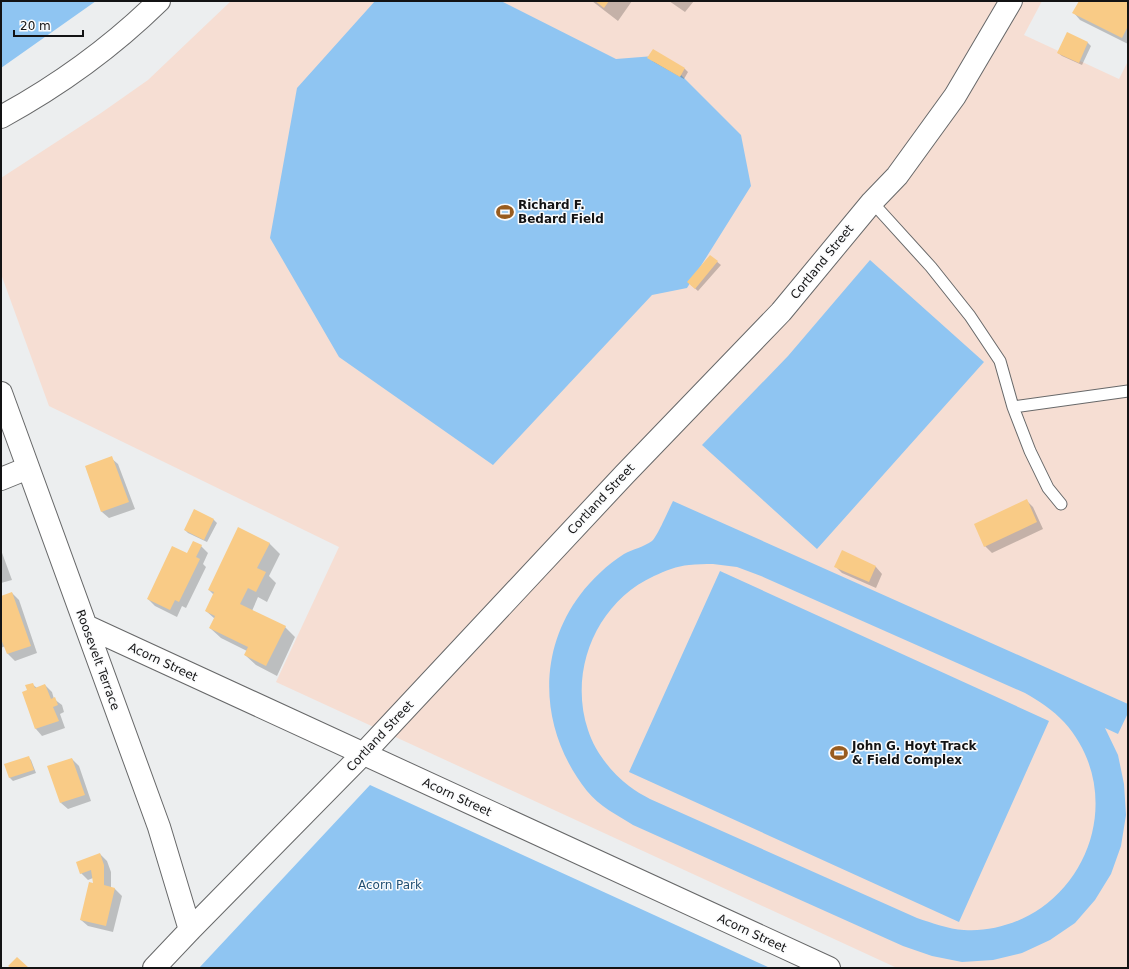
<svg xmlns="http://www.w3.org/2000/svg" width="1129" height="969" font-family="'DejaVu Sans',sans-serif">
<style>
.education{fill:#f6ded3}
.green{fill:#8fc5f2;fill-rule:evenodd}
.shadow{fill:#0003}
.building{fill:#f9cb86}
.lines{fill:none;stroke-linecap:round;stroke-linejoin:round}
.service-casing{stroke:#676869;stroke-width:13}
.minor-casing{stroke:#676869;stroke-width:24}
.primary-casing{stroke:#676869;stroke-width:24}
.service{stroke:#fff;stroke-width:11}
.minor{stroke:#fff;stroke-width:22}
.primary{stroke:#fff;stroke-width:22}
.labels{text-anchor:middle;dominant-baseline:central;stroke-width:3;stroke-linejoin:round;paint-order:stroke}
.poi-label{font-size:12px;font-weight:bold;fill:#131314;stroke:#fafbfc;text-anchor:start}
.street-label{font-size:12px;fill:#131314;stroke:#fafbfc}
.park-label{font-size:12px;fill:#204f73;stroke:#fafbfc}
</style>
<rect width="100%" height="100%" fill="#eceeef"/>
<path class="education" d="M231,1H1042L1024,35L1119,79L1128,61V968H897L276,682L339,547L49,406L1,274V178L101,113L148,80Z"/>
<path class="green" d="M1,1H96L1,68Z
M375,1H501L616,59L654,56L677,71L741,135L751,186L687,288L652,295L493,465L339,357L270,238L297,88Z
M870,260L984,362L817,549L702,445L788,356Z
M673,501L1128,704V713L1118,734L1105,728L1118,755L1124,784L1126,815L1121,846L1111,874L1095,900L1075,923L1050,940L1022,953L993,960L962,962L932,956L903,946L633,825C617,815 599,806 587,791C541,733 535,655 580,595C592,579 607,565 624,554C633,549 644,547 652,541C657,537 669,509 673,501ZM713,564L737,567L761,576L1025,693C1039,701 1053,710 1064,722C1115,778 1102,865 1041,908C1020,923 990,932 964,930C948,929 932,923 917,918L650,799C643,795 635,791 629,786C611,772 595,752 588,730C568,670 597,602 654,576C665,571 677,566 689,565C697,564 705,564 713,564Z
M720,571L1049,721L959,922L629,772Z
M370,785L770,968H199Z"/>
<path class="shadow" d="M592,1H632L618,21Z
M669,1H694L685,12Z
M1080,1H1124L1128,3V44L1080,20L1074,13Z
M1067,34L1088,43L1091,46L1082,65L1062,56L1058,53Z
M652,61L685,69L688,72L684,79Z
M710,256L721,265L698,291L691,285Z
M111,458L118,464L135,509L109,518L102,512L86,467Z
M1026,500L1033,507L1043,529L992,553L985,546Z
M194,511L214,520L217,523L207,542L188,533L185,530Z
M269,543L280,554L269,576L276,583L267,602L258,597L252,611L285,627L295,637L277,676L256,665L245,655L247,651L221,638L210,628L215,619L206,611L214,595L209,590Z
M201,546L208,553L203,564L206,567L186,608L182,606L177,617L155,606L148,599L188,555Z
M1,550L12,580L1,583Z
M835,566L876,567L882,574L876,588L842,573Z
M12,593L19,600L37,653L15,661L8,654L5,646L1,648V597Z
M32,684L37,688L45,685L52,692L54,699L62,705L64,712L60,714L65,728L42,736L36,729L28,691Z
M28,757L31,760L36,773L13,781L10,778L6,765Z
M72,759L79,766L91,801L68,809L61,803Z
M100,854L107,861L111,872V888L115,889L122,896L113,932L88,926L81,920L94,884L93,878L88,880L81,873Z"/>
<path class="building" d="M595,1H609L604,8Z
M1079,1L1128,2V26L1122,38L1072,13Z
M1067,32L1088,42L1079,63L1057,53Z
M653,49L685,68L680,77L647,58Z
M710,255L718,261L695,289L687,282Z
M112,456L129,502L101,512L85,466Z
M1027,499L1037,522L984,547L974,524Z
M194,509L214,519L204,540L184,530Z
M238,527L270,543L257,568L266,572L256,592L248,588L240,604L286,626L266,666L244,655L248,647L209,628L215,616L205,611L214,592L208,590Z
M193,541L202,545L196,557L200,559L179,602L175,600L170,610L147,599L172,546L187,553Z
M842,550L876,566L869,582L834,567Z
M12,592L31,646L7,654L1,639V596Z
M33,683L35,688L45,684L51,699L55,697L58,705L53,707L59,721L35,729L22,692L27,690L25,685Z
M29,756L34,770L9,778L4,764Z
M72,758L85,795L60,803L47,766Z
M100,853L104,865V885L115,888L106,926L80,920L89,882L93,883L91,870L80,874L76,862Z
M17,957L29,968H11L8,966Z"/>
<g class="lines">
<g class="service-casing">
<path id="service" d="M872,202L931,267L970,316L1000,361L1013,407L1030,451L1048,488L1061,504
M1013,407L1128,391"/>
</g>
<g class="minor-casing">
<path id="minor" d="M1,393L159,827L190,930
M1,479L28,468
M86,626L829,968
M154,968L190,930L364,753L624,475L781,312L872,202L897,176L955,96L1011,1"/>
</g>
<g class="primary-casing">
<path id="primary" d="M1,117C58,86 112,47 159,1"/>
</g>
<use href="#service" class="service"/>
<use href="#minor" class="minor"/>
<use href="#primary" class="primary"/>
</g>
<defs>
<g id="stadium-bare" transform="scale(1.38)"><path d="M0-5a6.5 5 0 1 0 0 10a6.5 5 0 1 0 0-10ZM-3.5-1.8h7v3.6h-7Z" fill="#985c1f" stroke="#fafbfc" stroke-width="2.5" paint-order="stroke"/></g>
</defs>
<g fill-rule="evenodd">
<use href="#stadium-bare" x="505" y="212"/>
<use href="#stadium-bare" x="839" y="753"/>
</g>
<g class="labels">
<g class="poi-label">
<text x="518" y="205">Richard F.<tspan x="518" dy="14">Bedard Field</tspan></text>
<text x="852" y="746">John G. Hoyt Track<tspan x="852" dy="14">&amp; Field Complex</tspan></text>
</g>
<g class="street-label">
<text transform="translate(822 262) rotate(-51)">Cortland Street</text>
<text transform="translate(601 499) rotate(-47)">Cortland Street</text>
<text transform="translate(98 660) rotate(70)">Roosevelt Terrace</text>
<text transform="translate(163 662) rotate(25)">Acorn Street</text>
<text transform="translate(380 736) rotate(-47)">Cortland Street</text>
<text transform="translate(457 797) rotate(25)">Acorn Street</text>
<text transform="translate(752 933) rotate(25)">Acorn Street</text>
</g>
<g class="park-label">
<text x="390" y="885">Acorn Park</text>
</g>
</g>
<rect width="1129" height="969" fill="none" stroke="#131314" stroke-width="4"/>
<path d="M14 30v6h69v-6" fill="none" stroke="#131314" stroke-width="2"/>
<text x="20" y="30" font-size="12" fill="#131314" stroke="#fafbfc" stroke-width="3" paint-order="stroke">20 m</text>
</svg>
